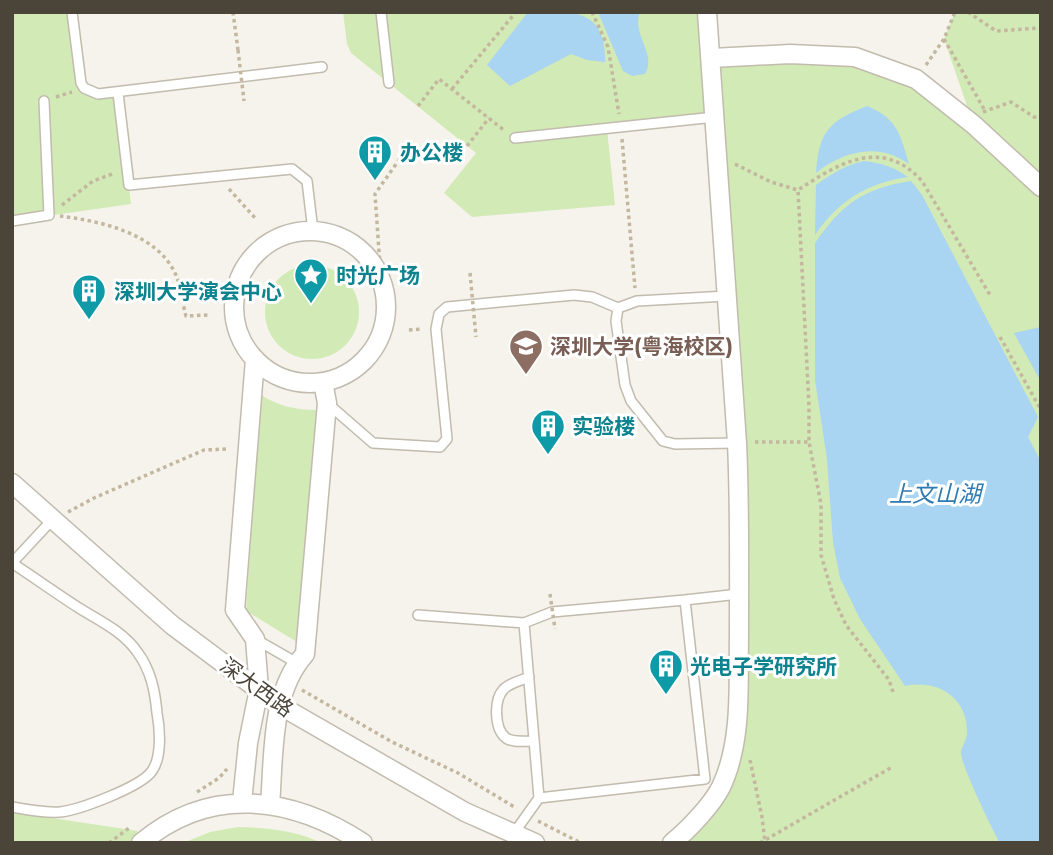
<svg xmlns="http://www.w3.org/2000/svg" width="1053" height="855" font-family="Montserrat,'Noto Sans SC',sans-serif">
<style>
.green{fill:#d2eab5}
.water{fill:#a9d4f2}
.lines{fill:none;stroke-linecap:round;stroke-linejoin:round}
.service-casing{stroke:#c2bbae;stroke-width:12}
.minor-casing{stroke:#c2bbae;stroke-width:21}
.path{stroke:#c4b79f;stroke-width:3.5;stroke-dasharray:3.5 3.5;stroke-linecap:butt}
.service{stroke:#fff;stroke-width:9}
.minor{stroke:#fff;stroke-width:18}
.path-bridge{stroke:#c4b79f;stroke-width:3.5;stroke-dasharray:3.5 3.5;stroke-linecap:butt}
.labels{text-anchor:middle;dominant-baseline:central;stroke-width:6;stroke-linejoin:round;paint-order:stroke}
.culture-label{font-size:21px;font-weight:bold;fill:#0d838f;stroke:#fff;text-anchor:start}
.education-label{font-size:21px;font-weight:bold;fill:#785e54;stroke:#fff;text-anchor:start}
.street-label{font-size:21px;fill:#4b4439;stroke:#fff}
.water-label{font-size:23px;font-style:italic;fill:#2e7ab2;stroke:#fff}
</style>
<rect width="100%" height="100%" fill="#f6f3ec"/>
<path class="green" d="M12,12H72L84,88L118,93L131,204L12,221Z
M343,12H707L712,58L855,57L916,79L973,123L944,39L955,12H1041V843H672L686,832L732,755L739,615L715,118L607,129L615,205L472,217L444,193L476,153L351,53L347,44Z
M265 312a47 47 0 1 1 94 0a47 47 0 1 1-94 0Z
M260,394C277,406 296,410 316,410L297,642L246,611Z
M12,812L138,831L129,843H12Z
M238,827C268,828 295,830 322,843H183L210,832Z"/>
<path class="water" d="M528,12C570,12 606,6 605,62L587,60L571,54L510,86L487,65Z
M598,12H640C631,34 657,53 645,74L632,76L623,71Z
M867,106C898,119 900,134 909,164C903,160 896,156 889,154C864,146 835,157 816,173C819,131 829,121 867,106Z
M864,161C882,163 893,167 908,177C867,183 838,201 815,235L816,185C831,174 845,165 864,161Z
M911,181L922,195L1038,417L1028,437L1041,462V843H1000C993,831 961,765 961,753C961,747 967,740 967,733C968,697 937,679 905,686L860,619L840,578L833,542L827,459L815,380V243C842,204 864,188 911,181Z
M1041,327V382L1014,333Z"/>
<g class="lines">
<g class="service-casing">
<path id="service" d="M72,12L81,83L84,88L98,94L322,67
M381,12L389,83
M118,93L129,185L292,169L307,181L313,231
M515,138L715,117
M12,221L49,215L44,101
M727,296L637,301L618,308L616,321L625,385L631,401L663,441L675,444L737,443
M327,403L373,443L440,447L447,439L436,329L439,314L447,307L574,295L592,297L618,308
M12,563C35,578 57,594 79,608C100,621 124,632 138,653C151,671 155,691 157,713C160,729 162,757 152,771C141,787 79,810 60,812C44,813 28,810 12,807
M12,563L52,520
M685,600L739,594
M418,615L524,623
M255,639L297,663
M529,677C520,681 509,683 503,690C494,700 494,729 506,738C513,743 526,741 534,741
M514,833L539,798L524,623L552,612L685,600L705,779L539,798"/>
</g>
<g class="minor-casing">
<path id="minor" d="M712,58L790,54L855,57L916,79L974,125L1041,187
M234 307a76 76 0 1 1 152 0a76 76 0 1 1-152 0Z
M12,483L172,625L279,705L465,812L535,843
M242,802L248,743L259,689L255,639L235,610L255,359
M270,805C274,756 270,693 305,654L327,403L323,382
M141,843C210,785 291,796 363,843
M672,843C688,830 712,805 721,787C743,741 738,683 739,634C739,571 740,506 737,443L707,12"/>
</g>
<path class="path" d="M233,12L238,50
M592,12L608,47L619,114
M968,12L996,31L1041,28
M944,39L984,109
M926,65L944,39L955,12
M452,89L516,12
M56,97L72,92
M418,106L439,79L505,131
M983,112L1011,102L1034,117H1041
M622,139L635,288
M467,146L489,118
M735,164L771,182L798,190
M229,189L256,219
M62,205L93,181L115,173
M60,216C100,221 156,233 175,273C181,285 182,302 186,316L209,315
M381,280L375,194L401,157
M409,330L423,329
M1000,337L1041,410
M755,442H809
M68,512L94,498L204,450L227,449
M302,690L392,742L458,773L516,808
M893,692L889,680L846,625L834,599L821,555V504L809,442V406L798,190C838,164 881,136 922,181L990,295
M750,760L762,817L765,842
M197,792L219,778L227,769
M538,821L581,843
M109,843L129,828
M760,843L892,767"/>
<use href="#service" class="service"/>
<use href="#minor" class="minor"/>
<path class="path-bridge" d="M238,50L244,101
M470,273L476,337
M550,594L555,629"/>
</g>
<defs>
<g id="building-pin" transform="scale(1.75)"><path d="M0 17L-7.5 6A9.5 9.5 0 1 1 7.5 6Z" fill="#0f9aa8" stroke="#fff"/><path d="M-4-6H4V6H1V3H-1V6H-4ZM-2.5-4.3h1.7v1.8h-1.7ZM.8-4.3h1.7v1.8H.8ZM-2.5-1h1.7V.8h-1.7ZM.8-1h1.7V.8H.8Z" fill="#fff"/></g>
<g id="sight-pin" transform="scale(1.75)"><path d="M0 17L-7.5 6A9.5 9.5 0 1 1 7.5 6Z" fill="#0f9aa8" stroke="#fff"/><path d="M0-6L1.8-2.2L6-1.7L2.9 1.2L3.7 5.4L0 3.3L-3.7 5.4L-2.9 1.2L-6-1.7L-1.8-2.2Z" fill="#fff"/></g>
<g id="university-pin" transform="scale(1.75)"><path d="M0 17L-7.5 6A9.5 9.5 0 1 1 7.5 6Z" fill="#8d6e63" stroke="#fff"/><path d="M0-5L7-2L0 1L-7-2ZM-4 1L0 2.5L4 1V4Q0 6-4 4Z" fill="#fff"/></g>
</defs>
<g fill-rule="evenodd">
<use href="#building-pin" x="375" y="152"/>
<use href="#sight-pin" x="311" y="275"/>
<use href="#building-pin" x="89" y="291"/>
<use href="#university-pin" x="526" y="346"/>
<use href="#building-pin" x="548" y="426"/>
<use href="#building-pin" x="666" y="666"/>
</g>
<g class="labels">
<g class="culture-label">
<text x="400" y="152">办公楼</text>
<text x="336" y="275">时光广场</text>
<text x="114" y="291">深圳大学演会中心</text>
<text x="572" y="426">实验楼</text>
<text x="690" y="666">光电子学研究所</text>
</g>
<g class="education-label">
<text x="550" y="346">深圳大学(粤海校区)</text>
</g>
<g class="street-label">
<text transform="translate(257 687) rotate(36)">深大西路</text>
</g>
<g class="water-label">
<text x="935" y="494">上文山湖</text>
</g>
</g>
<rect width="1053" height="855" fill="none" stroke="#4b4439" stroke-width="28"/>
</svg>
